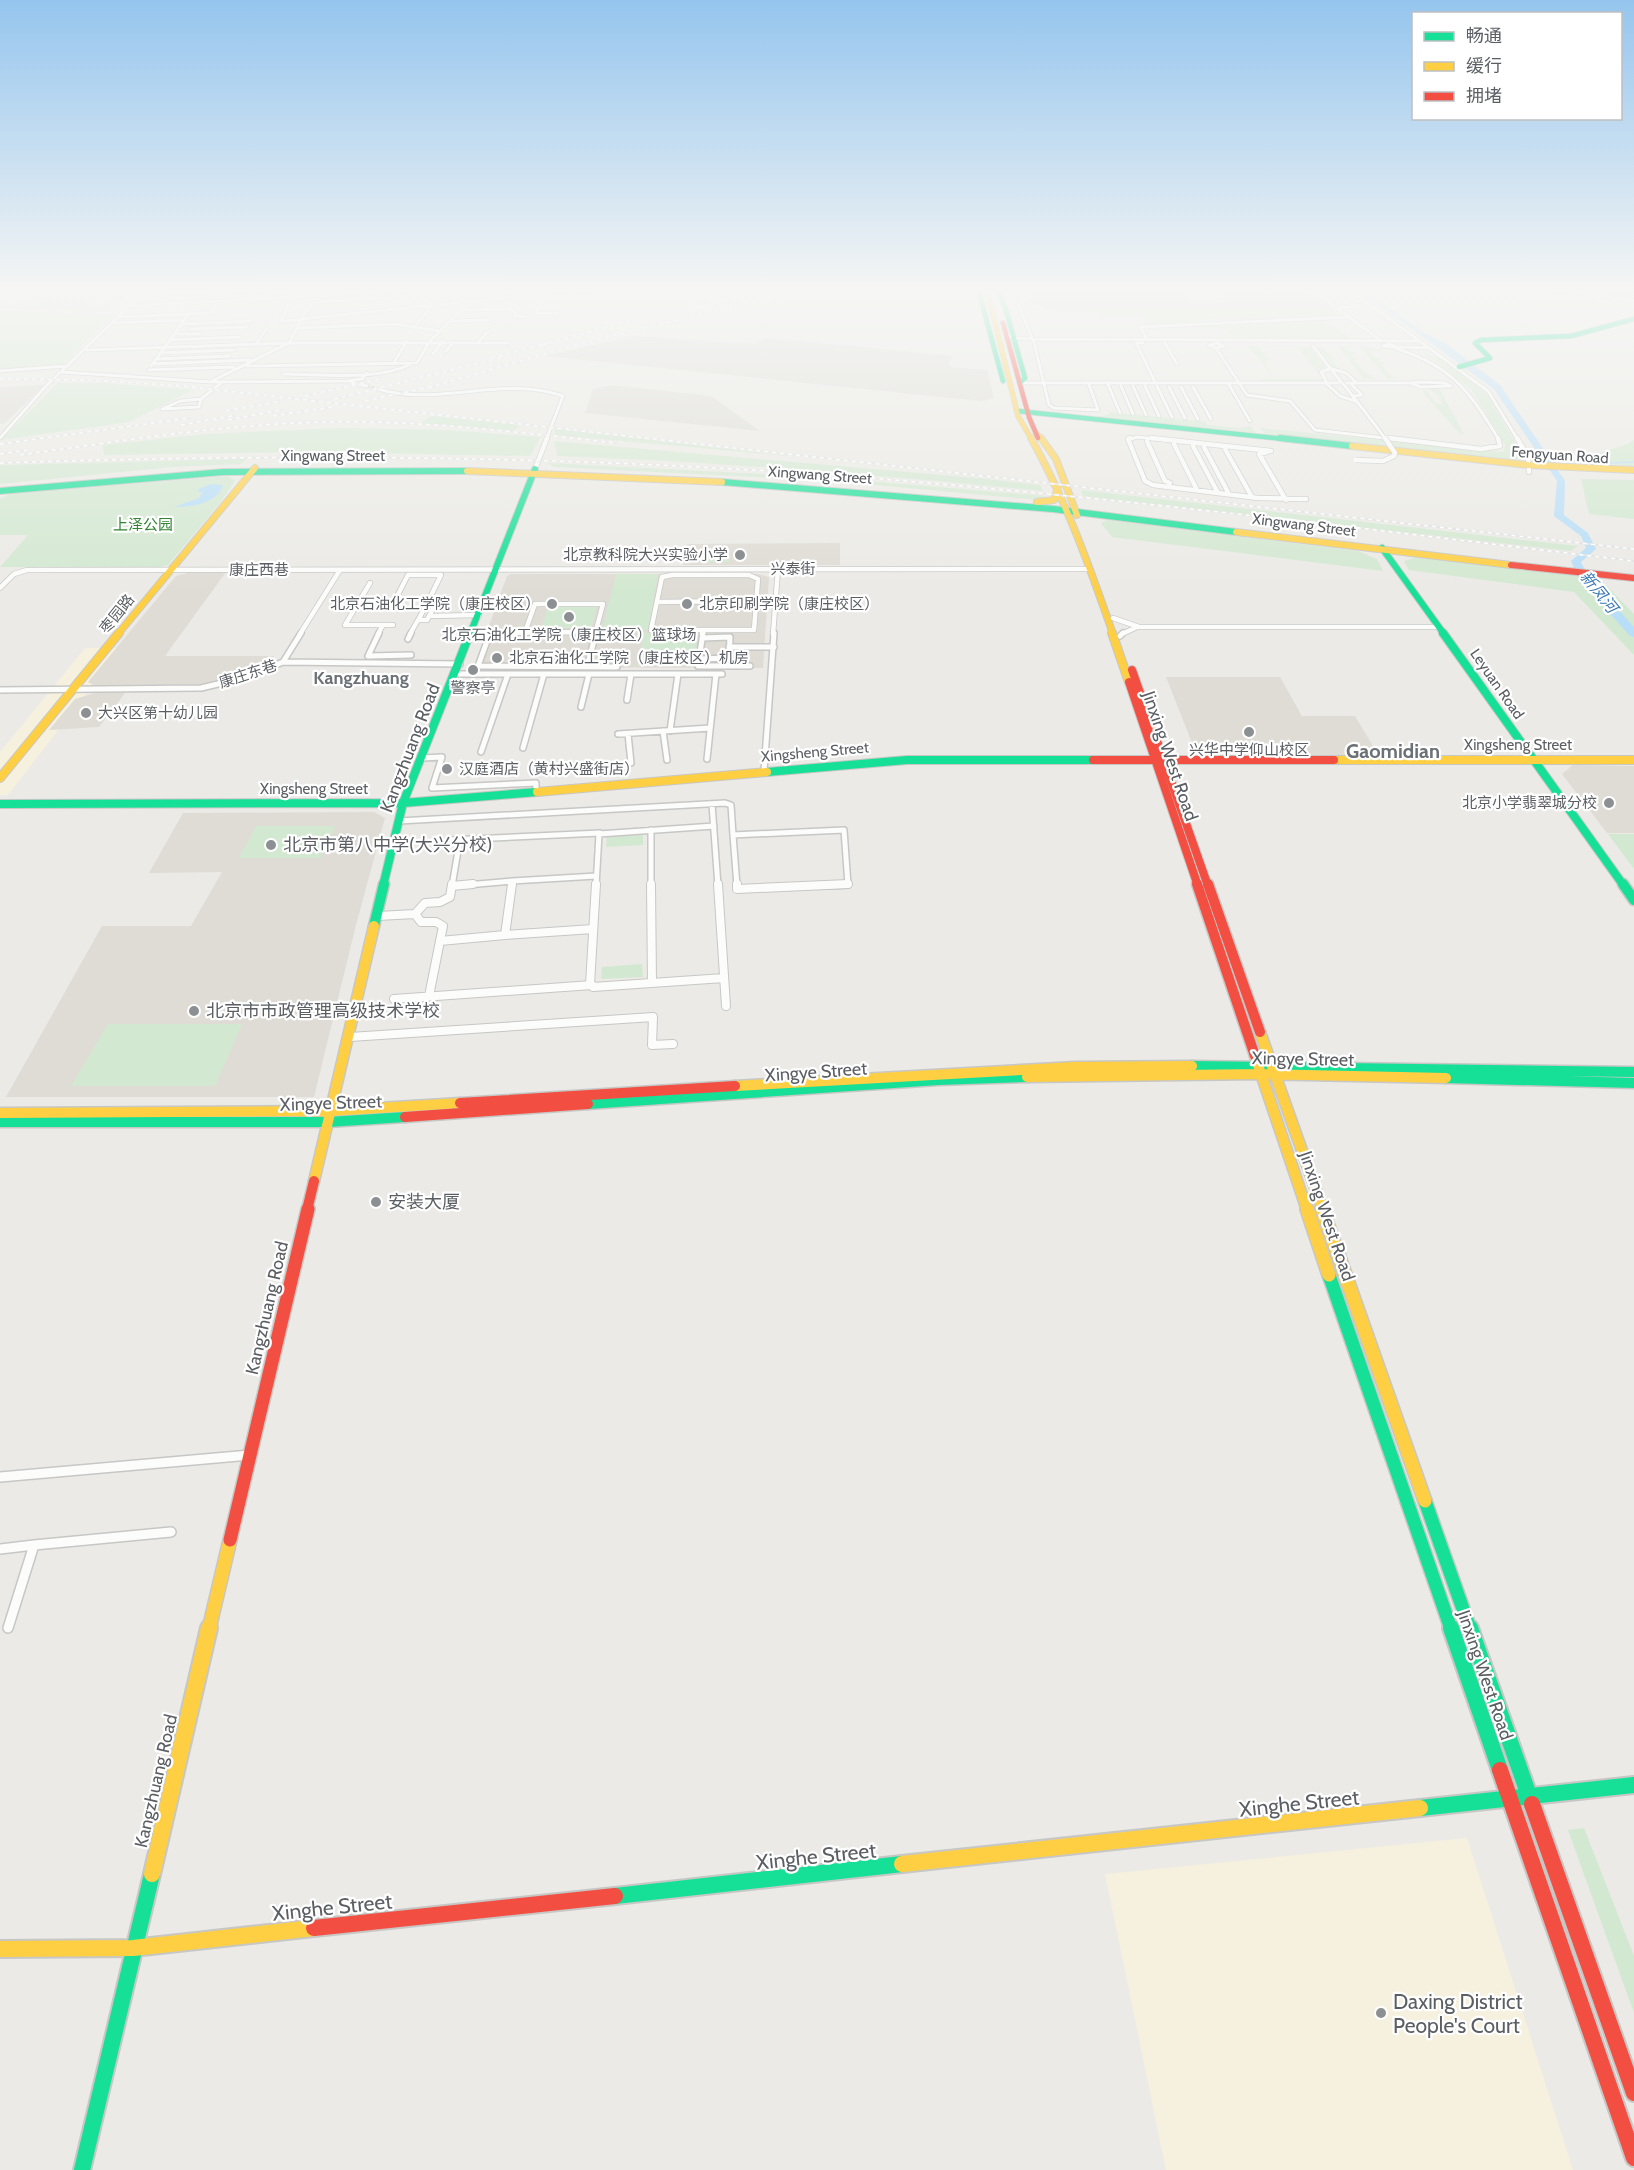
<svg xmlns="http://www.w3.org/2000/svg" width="1634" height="2170" font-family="Cabin,'Noto Sans SC',sans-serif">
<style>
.commercial{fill:#f6f0de}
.industrial{fill:#dcdbd7}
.education{fill:#dfdcd5}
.green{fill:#d3e8d1}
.water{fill:#b8def8}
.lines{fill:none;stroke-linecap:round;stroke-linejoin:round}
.stream{stroke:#b8def8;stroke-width:1.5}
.river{fill:#b8def8;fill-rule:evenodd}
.street-tunnel{stroke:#c7c7c6;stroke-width:3;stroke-dasharray:3 1.5;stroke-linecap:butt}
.street-far4-casing{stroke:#c7c7c6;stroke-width:4.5}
.street-far3-casing{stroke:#c7c7c6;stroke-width:6}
.street-far2-casing{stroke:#c7c7c6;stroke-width:8}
.street-far1-casing{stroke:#c7c7c6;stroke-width:10}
.street-casing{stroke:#c7c7c6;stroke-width:12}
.fast-far5-casing{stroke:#c7c7c6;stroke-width:6}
.fast-far4-casing{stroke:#c7c7c6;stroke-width:8}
.fast-far3-casing{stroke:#c7c7c6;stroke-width:10}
.fast-far2-casing{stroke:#c7c7c6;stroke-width:13}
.fast-far1-casing{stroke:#c7c7c6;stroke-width:16}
.fast-casing{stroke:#c7c7c6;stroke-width:20}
.slow-far5-casing{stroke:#c7c7c6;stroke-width:6}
.slow-far4-casing{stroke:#c7c7c6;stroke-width:8}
.slow-far3-casing{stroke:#c7c7c6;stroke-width:10}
.slow-far2-casing{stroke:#c7c7c6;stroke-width:13}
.slow-far1-casing{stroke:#c7c7c6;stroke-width:16}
.slow-casing{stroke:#c7c7c6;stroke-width:20}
.jam-far5-casing{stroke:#c7c7c6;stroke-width:6}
.jam-far4-casing{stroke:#c7c7c6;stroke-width:8}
.jam-far3-casing{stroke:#c7c7c6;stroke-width:10}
.jam-far2-casing{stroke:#c7c7c6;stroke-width:13}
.jam-far1-casing{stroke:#c7c7c6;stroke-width:16}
.jam-casing{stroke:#c7c7c6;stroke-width:20}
.street-far4{stroke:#fcfcfb;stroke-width:3}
.street-far3{stroke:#fcfcfb;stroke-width:4.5}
.street-far2{stroke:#fcfcfb;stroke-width:5}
.street-far1{stroke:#fcfcfb;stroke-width:8}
.street{stroke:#fcfcfb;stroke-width:9}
.fast-far5{stroke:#16e098;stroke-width:4.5}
.fast-far4{stroke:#16e098;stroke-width:6}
.fast-far3{stroke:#16e098;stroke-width:8}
.fast-far2{stroke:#16e098;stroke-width:10}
.fast-far1{stroke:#16e098;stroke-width:13}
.fast{stroke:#16e098;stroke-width:16}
.slow-far5{stroke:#ffcf43;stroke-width:4.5}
.slow-far4{stroke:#ffcf43;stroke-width:6}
.slow-far3{stroke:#ffcf43;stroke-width:8}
.slow-far2{stroke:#ffcf43;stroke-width:10}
.slow-far1{stroke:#ffcf43;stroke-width:13}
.slow{stroke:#ffcf43;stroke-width:16}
.jam-far5{stroke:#f24e42;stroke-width:4.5}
.jam-far4{stroke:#f24e42;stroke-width:6}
.jam-far3{stroke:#f24e42;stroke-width:8}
.jam-far2{stroke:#f24e42;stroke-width:10}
.jam-far1{stroke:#f24e42;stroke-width:13}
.jam{stroke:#f24e42;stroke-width:16}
.rail-casing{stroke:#e2e2e2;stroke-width:2}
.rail{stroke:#fff;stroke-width:1.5;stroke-dasharray:4;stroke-linecap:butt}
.street-bridge-far1-casing{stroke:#c7c7c6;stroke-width:4.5;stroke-linecap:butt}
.street-bridge-casing{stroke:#c7c7c6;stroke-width:6;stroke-linecap:butt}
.street-bridge-far1{stroke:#fcfcfb;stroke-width:3}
.street-bridge{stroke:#fcfcfb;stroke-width:4.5}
.poi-dot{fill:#8d9092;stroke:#fff;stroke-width:2}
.labels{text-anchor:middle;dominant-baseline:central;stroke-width:4.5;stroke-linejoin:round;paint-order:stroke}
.far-street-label{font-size:15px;fill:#5b5f64;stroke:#fff}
.far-park-label{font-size:15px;fill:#328433;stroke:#fff}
.far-poi-label{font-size:15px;fill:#5b5f64;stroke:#fff;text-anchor:start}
.far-water-label{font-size:16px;font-style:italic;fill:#3c7ab4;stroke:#fff}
.far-quarter-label{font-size:18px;font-weight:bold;fill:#6c7176;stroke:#fff}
.street-label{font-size:18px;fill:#5b5f64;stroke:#fff}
.poi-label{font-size:18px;fill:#5b5f64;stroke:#fff;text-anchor:start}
.far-district-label{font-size:20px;font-weight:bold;fill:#6c7176;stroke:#fff}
.near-street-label{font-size:21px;fill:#5b5f64;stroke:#fff}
.near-poi-label{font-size:21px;fill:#5b5f64;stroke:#fff;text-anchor:start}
</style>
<rect width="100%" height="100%" fill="#ebeae6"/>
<path class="commercial" d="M85,648H122L8,795H0V752Z
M1467,1838L1573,2170H1166L1105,1874Z"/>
<path class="industrial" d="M633,336L754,344L767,338L953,356L948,364L952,367L987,370L994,398L981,401L545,356Z
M44,385L5,423L0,424V387Z
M612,385L711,396L760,431L585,413L593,389Z"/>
<path class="education" d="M23,289H137L105,313L0,309Z
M840,543V565H683L687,544Z
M191,572H226L165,656H274L272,663L243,678L225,684L93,685L88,682L176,576Z
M511,574H758L769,577L763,668L474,667L507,576Z
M1166,677H1280L1302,716H1355L1379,756L1207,753L1194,748Z
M95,693H125L99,727L49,730L75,699Z
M1573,765L1634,766V833H1607L1562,774Z
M374,812L385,818L356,925L314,1097H6L102,926H191L222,872L149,873L183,813Z"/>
<path class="green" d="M1025,289L1074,291L1071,292L1172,291L1184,293L1191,302H1225L1220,293L1227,291H1313L1334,308L1330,309L1339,317L1264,320L1206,319L1200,324L1143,326L1148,317H1099L1097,311L1044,310L1042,306L1026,303L1034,296L1033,294L1068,292H1031Z
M1557,289H1634V300Z
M46,298L98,300L81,310L27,308Z
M0,311L113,314L62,366L0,370Z
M1323,319C1332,327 1341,330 1351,339H1234L1225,328H1193L1233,321Z
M1248,346L1310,347L1326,368L1319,372L1326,382H1260L1263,379H1323L1297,347H1258L1262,352L1268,354L1264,355L1270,359L1264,362L1275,378Z
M1317,347H1369L1385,351H1370L1374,357L1382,359L1377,360L1384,363L1382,366L1392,377L1399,378L1388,379L1360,347L1344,348L1356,354L1351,356L1357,358L1355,361L1366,373L1375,379H1364L1338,347H1322L1327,353L1334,354L1329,356L1335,359L1332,360L1337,367L1345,372L1333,368Z
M1419,352L1443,359L1486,393L1522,454V460L1266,435L1260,428L1504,452L1505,445L1471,389L1431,358Z
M58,383H104L193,390L129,422L1,440Z
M1435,388L1440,390L1464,434H1460L1422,391H1427L1435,403L1443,404L1439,399L1442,398L1429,389Z
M1110,412L1206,422L1207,425L1239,428L1250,426L1256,433L1095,417L1108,415Z
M431,416L521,425L513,431L421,423Z
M336,428L449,430L541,437L530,456L304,452L104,455L103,445L205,434Z
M555,429L800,457L554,435Z
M1634,440V466L1572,462L1627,444Z
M554,441L976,478L1040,485L1043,491C881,475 719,462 557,456Z
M246,459L241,464L172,467L0,484V465Z
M548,463L822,477L1045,496L1038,500L833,481L554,467Z
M228,476L235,481L220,503L168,565L157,568L0,567L28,535H0V499L10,494Z
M1581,479L1634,480V519L1589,514Z
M1081,490L1578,546L1571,551L1083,496Z
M1107,520L1358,551L1377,559L1383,571L1112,537L1101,523Z
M697,551H730L729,562H695Z
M1418,557L1599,578L1634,614V655L1574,592L1409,570L1404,561Z
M616,574H658L648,630H602Z
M549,606H597L591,628H541Z
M644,633H698L694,665H638Z
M256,826H335L320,858H239Z
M1608,834H1634V869Z
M643,835V845L606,847L607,837Z
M642,964L643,977L601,979L602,967Z
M108,1024H242L215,1086H71Z
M1584,1828L1634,1956V2013L1568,1830Z"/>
<path class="water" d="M211,484L223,485C217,504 191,507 174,507L199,498L202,493L197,490Z"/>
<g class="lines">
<path class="stream" d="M1583,464L1634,462"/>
<path class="river" d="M1357,289H1364L1421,331L1445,343L1500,385L1565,481L1564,515L1588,533L1596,549L1581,562L1588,576L1634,627V637L1630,636L1579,579L1571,561L1586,548L1581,536L1554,516L1557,481L1494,389Z"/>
<path class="street-tunnel" d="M367,386L378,389"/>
<g class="street-far4-casing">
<path id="street-far4" d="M323,289L305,313L289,343L210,382L347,381L362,379L367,373
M514,289L509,297L511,312H515V316L526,317
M549,289L535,313H558
M1006,289L1013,298L1026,299
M1021,289L1031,294V297L1018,305L1034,342L1049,405L1054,408L1098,410L1088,382
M1045,289H1334
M1348,289L1488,391L1518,440
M1549,289L1634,301
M548,290L594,292
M1311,293H1317L1337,308
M167,294L315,289
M292,296L281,321L301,320
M314,302L408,296L412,290
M1369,304L1337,308L1380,340
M129,306L432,289
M464,310L510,309
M119,317L210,313L218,301
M302,319L509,297
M452,321L489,320
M113,323L185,320
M182,324L250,321
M298,328L396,324L439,331
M413,328L425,315L431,303
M191,329L247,327
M1005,333L1014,338L1033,339L1418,341
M175,334H200
M1147,339L1140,327L1350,317
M171,340L240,337
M477,343L489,331
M1143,343H1136L1155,382
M1165,343L1177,364
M1217,343L1224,346L1216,348L1209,345Z
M256,344L267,328
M1389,344L1400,348L1383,346Z
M1313,346L1341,382
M1400,347L1427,348
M1216,348L1247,395L1290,401L1315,430L1402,440
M1397,349C1452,366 1470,392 1499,440
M86,350L289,343H508
M445,352L454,342
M160,353L234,350
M433,354L443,341
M156,359L230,356
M152,364L250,360
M393,364L407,341
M151,366L189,314
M247,366L417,363L430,341L468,304L450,289
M1332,369L1346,373L1357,383
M148,370L234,367
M0,371L67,366
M62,372L210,382
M283,374C320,374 376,381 409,365
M1107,382L1120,413
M1420,382L1445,383L1451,386L1421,387L1411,383Z
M352,383L367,386
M1020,383H1411
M1228,383L1250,421
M1327,383L1321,372L1329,369
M1327,384L1340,396L1355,401
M1352,385L1362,395L1354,396
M1121,386L1133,414
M1133,386L1146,415
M1145,386L1159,416
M1157,386L1172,417
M1345,386L1379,430
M1169,387L1185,418
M1181,387L1198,419
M1193,387L1211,419
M378,389C438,407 503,375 563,396L546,440
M201,399L199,407L162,409L180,401Z
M201,399L220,384
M0,438L45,387L147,289
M1128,440L1137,437L1165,440"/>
</g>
<g class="street-far3-casing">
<path id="street-far3" d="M1130,438L1128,439L1145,481L1153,485L1258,498L1306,499
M1151,438L1271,451
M1389,438L1481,449L1500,446L1498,438
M1517,438L1528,456L1529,472
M1147,441L1165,481L1170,483
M1174,444L1197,490
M1193,446L1218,493
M1204,447L1229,494
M1225,449L1252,497
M1267,452L1259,454L1286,500
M535,469L547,438
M672,575H749L758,579L754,630H651L662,577Z
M0,588L14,574L27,570L1089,569
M657,602L756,601
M393,604L408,575H441L426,606
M435,605L427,620H418L426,606Z
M430,616L479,615
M1113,618L1139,627H1438
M345,625L370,583
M345,625H393
M525,632L535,604H603L595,634
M472,633L596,632
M300,634L340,570
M378,634L383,625
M410,634L418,620
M702,634L703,630
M773,634L778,569
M1122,634L1137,627"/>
</g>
<g class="street-far2-casing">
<path id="street-far2" d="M379,633L368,656L411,655
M490,633L478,666L617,667
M703,633L698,666H750
M1120,636L1123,633
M408,639L411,633
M729,647H774
M699,659L729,658L730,637L702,638
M283,662L301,633
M587,667L596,633
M456,674H722
M0,690L201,688L243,678L283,662L460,664
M627,700L631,674
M581,707L589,674
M663,731L667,760
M670,731L678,674
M618,734L710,728
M628,734L631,763
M523,748L544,674
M481,752L508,674
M422,758L442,757L432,788L536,783V793
M707,759L716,674
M764,771L774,633
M712,804L718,886
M399,821L725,803L731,805L733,835
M651,830V886
M733,835L737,886
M733,835L844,830L848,885L828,886
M449,840L600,833
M452,886L460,839
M455,886L512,881
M511,886L512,881L596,876
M596,886L599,834L714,826"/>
</g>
<g class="street-far1-casing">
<path id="street-far1" d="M512,884L505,935L593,929
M596,884L590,984L593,987L724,978
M651,884L652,983
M718,884L726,1006
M737,884V889L848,884
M452,886L473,884
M378,916L415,914
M440,941L505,935
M429,996L443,926L436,922H421L415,914L425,903L440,902L450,897L452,884
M394,999L592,985
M350,1037L653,1017L652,1045L673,1044"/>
</g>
<g class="street-casing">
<path id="street" d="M0,1477L250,1455
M34,1545L171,1532
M0,1549L34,1545L8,1628"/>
</g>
<g class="fast-far5-casing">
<path id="fast-far5" d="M978,289L1003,381
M997,289L1005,307L1025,378L1020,383
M1459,367L1490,358L1475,343L1481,340L1571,336L1634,319
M1017,411L1294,440"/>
</g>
<g class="fast-far4-casing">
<path id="fast-far4" d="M1280,438L1352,446
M722,482L1053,509L1236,532
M0,491L223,472L467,471
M1382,548L1444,634
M470,634L535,469"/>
</g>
<g class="fast-far3-casing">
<path id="fast-far3" d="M1443,633L1624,886
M767,772L907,760H1093
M0,804L403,803L537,792
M383,886L403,803L470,633"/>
</g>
<g class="fast-far2-casing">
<path id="fast-far2" d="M1623,884L1634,900
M374,926L384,884
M1192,1066L1634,1072
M1446,1078L1634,1083
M588,1104L938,1080L1027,1077
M0,1122H328L405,1117"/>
</g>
<g class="fast-far1-casing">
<path id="fast-far1" d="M1329,1275L1451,1629
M1425,1501L1470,1629"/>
</g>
<g class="fast-casing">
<path id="fast" d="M1451,1628L1500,1770
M1470,1628L1532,1804
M1420,1808L1634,1785
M615,1896L902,1864
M82,2170L152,1874"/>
</g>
<g class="slow-far5-casing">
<path id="slow-far5" d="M983,289L989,298L1018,416L1032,440
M1035,431L1042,440"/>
</g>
<g class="slow-far4-casing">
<path id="slow-far4" d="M1031,438C1067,503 1089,565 1113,634
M1041,438L1056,459L1077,515
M1352,446L1528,465L1634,470
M467,471L722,482
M1037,502L1054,500L1058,487
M1236,532L1511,565
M118,634L255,468"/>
</g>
<g class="slow-far3-casing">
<path id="slow-far3" d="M1112,633L1129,682
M1334,760H1634
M0,778L119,633
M537,792L767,772"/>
</g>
<g class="slow-far2-casing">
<path id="slow-far2" d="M1260,1032L1323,1210
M1255,1056L1307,1210
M1027,1077L1260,1074L1446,1078
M735,1086L1075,1067L1192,1066
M0,1113L330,1111L460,1103
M314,1181L374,926"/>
</g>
<g class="slow-far1-casing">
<path id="slow-far1" d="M1307,1209L1329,1275
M1322,1209L1425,1501
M209,1629L230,1540"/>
</g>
<g class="slow-casing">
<path id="slow" d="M902,1864L1420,1808
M152,1874L209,1628
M0,1949L133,1948L314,1928"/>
</g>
<g class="jam-far5-casing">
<path id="jam-far5" d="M1003,323L1029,417L1038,438"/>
</g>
<g class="jam-far4-casing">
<path id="jam-far4" d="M1511,565L1634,578"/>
</g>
<g class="jam-far3-casing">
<path id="jam-far3" d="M1132,670L1208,886
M1129,682L1198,886
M1093,760H1334"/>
</g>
<g class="jam-far2-casing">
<path id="jam-far2" d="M1197,884L1255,1056
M1208,884L1260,1032
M460,1103L735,1086
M405,1117L588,1104
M307,1210L314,1181"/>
</g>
<g class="jam-far1-casing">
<path id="jam-far1" d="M230,1540L308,1209"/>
</g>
<g class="jam-casing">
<path id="jam" d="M1500,1770L1634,2158
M1532,1804L1634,2093
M314,1928L615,1896"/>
</g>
<use href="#street-far4" class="street-far4"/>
<use href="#street-far3" class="street-far3"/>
<use href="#street-far2" class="street-far2"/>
<use href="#street-far1" class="street-far1"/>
<use href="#street" class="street"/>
<use href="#fast-far5" class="fast-far5"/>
<use href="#fast-far4" class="fast-far4"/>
<use href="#fast-far3" class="fast-far3"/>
<use href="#fast-far2" class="fast-far2"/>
<use href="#fast-far1" class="fast-far1"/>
<use href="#fast" class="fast"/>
<use href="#slow-far5" class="slow-far5"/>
<use href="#slow-far4" class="slow-far4"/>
<use href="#slow-far3" class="slow-far3"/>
<use href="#slow-far2" class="slow-far2"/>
<use href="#slow-far1" class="slow-far1"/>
<use href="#slow" class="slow"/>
<use href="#jam-far5" class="jam-far5"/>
<use href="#jam-far4" class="jam-far4"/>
<use href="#jam-far3" class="jam-far3"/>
<use href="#jam-far2" class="jam-far2"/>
<use href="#jam-far1" class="jam-far1"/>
<use href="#jam" class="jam"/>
<g class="rail-casing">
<path id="rail" d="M692,300L733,289
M701,307L774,289
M666,315L707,304
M541,345L674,309
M491,358L549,343
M0,379L86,380L182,386L1634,549
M305,396L384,378
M334,399L500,358
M365,401L434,386L590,341L809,289
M226,411L282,401
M273,416L332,407
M228,420L281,410
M181,425L237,415
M0,444L190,418
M0,454L27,450
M20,455C122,441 224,424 327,422C424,420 521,433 617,443
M0,463C266,454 533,455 799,473C1078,492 1356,528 1634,561"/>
</g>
<use href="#rail" class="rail"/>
<g class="street-bridge-far1-casing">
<path id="street-bridge-far1" d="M1341,382L1345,386
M1379,430L1386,440"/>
</g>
<g class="street-bridge-casing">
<path id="street-bridge" d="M1356,460L1383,461L1394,456L1395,453L1385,438"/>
</g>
<use href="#street-bridge-far1" class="street-bridge-far1"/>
<use href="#street-bridge" class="street-bridge"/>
</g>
<linearGradient id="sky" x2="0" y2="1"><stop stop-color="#95c5ee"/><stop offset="0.49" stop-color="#f6f6f4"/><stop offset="1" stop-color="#f6f6f4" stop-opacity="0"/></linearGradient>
<rect width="1634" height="592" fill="url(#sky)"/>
<g class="poi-dot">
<circle cx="740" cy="555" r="6"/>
<circle cx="552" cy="604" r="6"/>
<circle cx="687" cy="604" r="6"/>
<circle cx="569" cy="617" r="6"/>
<circle cx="497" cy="658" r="6"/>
<circle cx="473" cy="670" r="6"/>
<circle cx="86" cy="713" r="6"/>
<circle cx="1249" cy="732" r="6"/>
<circle cx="447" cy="769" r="6"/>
<circle cx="1609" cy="803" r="6"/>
<circle cx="271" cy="845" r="6"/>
<circle cx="194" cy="1011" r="6"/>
<circle cx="376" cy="1202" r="6"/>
<circle cx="1381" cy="2013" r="6"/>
</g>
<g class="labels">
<g class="far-street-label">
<text transform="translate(1560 455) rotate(4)">Fengyuan Road</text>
<text x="333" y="456">Xingwang Street</text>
<text transform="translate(820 475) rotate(4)">Xingwang Street</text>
<text transform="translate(1304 525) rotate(7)">Xingwang Street</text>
<text x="793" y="569">兴泰街</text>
<text x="259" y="570">康庄西巷</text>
<text transform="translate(117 614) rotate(-51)">枣园路</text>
<text transform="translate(248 674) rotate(-18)">康庄东巷</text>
<text transform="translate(1497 684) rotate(55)">Leyuan Road</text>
<text x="1518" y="745">Xingsheng Street</text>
<text transform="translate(815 752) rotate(-5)">Xingsheng Street</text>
<text x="314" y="789">Xingsheng Street</text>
</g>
<g class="far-park-label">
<text x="143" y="525">上泽公园</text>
</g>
<g class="far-poi-label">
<text x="728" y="555" text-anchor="end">北京教科院大兴实验小学</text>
<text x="540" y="604" text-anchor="end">北京石油化工学院（康庄校区）</text>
<text x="699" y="604">北京印刷学院（康庄校区）</text>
<text x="569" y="635" text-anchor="middle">北京石油化工学院（康庄校区）篮球场</text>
<text x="509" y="658">北京石油化工学院（康庄校区）机房</text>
<text x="473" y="688" text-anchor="middle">警察亭</text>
<text x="98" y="713">大兴区第十幼儿园</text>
<text x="1249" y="750" text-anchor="middle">兴华中学仰山校区</text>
<text x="459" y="769">汉庭酒店（黄村兴盛街店）</text>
<text x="1597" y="803" text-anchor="end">北京小学翡翠城分校</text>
</g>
<g class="far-water-label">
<text transform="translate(1599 592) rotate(51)">新凤河</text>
</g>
<g class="far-quarter-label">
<text x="361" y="678">Kangzhuang</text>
</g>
<g class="street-label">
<text transform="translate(410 748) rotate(-69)">Kangzhuang Road</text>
<text transform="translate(1170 756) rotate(71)">Jinxing West Road</text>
<text transform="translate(1303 1059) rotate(1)">Xingye Street</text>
<text transform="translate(816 1072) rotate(-4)">Xingye Street</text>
<text transform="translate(331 1103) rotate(-2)">Xingye Street</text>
<text transform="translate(1327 1216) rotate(71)">Jinxing West Road</text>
<text transform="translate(267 1308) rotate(-77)">Kangzhuang Road</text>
<text transform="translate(1485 1675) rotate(71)">Jinxing West Road</text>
<text transform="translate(156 1781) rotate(-77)">Kangzhuang Road</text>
</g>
<g class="poi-label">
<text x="283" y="845">北京市第八中学(大兴分校)</text>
<text x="206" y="1011">北京市市政管理高级技术学校</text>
<text x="388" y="1202">安装大厦</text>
</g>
<g class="far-district-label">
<text x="1393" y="751">Gaomidian</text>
</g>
<g class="near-street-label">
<text transform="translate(1299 1803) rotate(-6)">Xinghe Street</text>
<text transform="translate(816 1856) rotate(-6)">Xinghe Street</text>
<text transform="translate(332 1907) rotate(-6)">Xinghe Street</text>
</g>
<g class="near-poi-label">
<text x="1393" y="2001">Daxing District<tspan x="1393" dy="24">People's Court</tspan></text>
</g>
</g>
<rect x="1412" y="12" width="210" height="108" fill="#ffffff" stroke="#bdbfc1" stroke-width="1.5"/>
<rect x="1424" y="32" width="30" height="9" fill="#16e098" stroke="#bdbfc1" stroke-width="1.5"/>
<text x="1466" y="42" font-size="18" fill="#5b5f64">畅通</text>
<rect x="1424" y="62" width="30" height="9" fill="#ffcf43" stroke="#bdbfc1" stroke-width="1.5"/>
<text x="1466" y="72" font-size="18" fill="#5b5f64">缓行</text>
<rect x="1424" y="92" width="30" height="9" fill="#f24e42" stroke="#bdbfc1" stroke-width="1.5"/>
<text x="1466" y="102" font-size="18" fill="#5b5f64">拥堵</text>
</svg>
